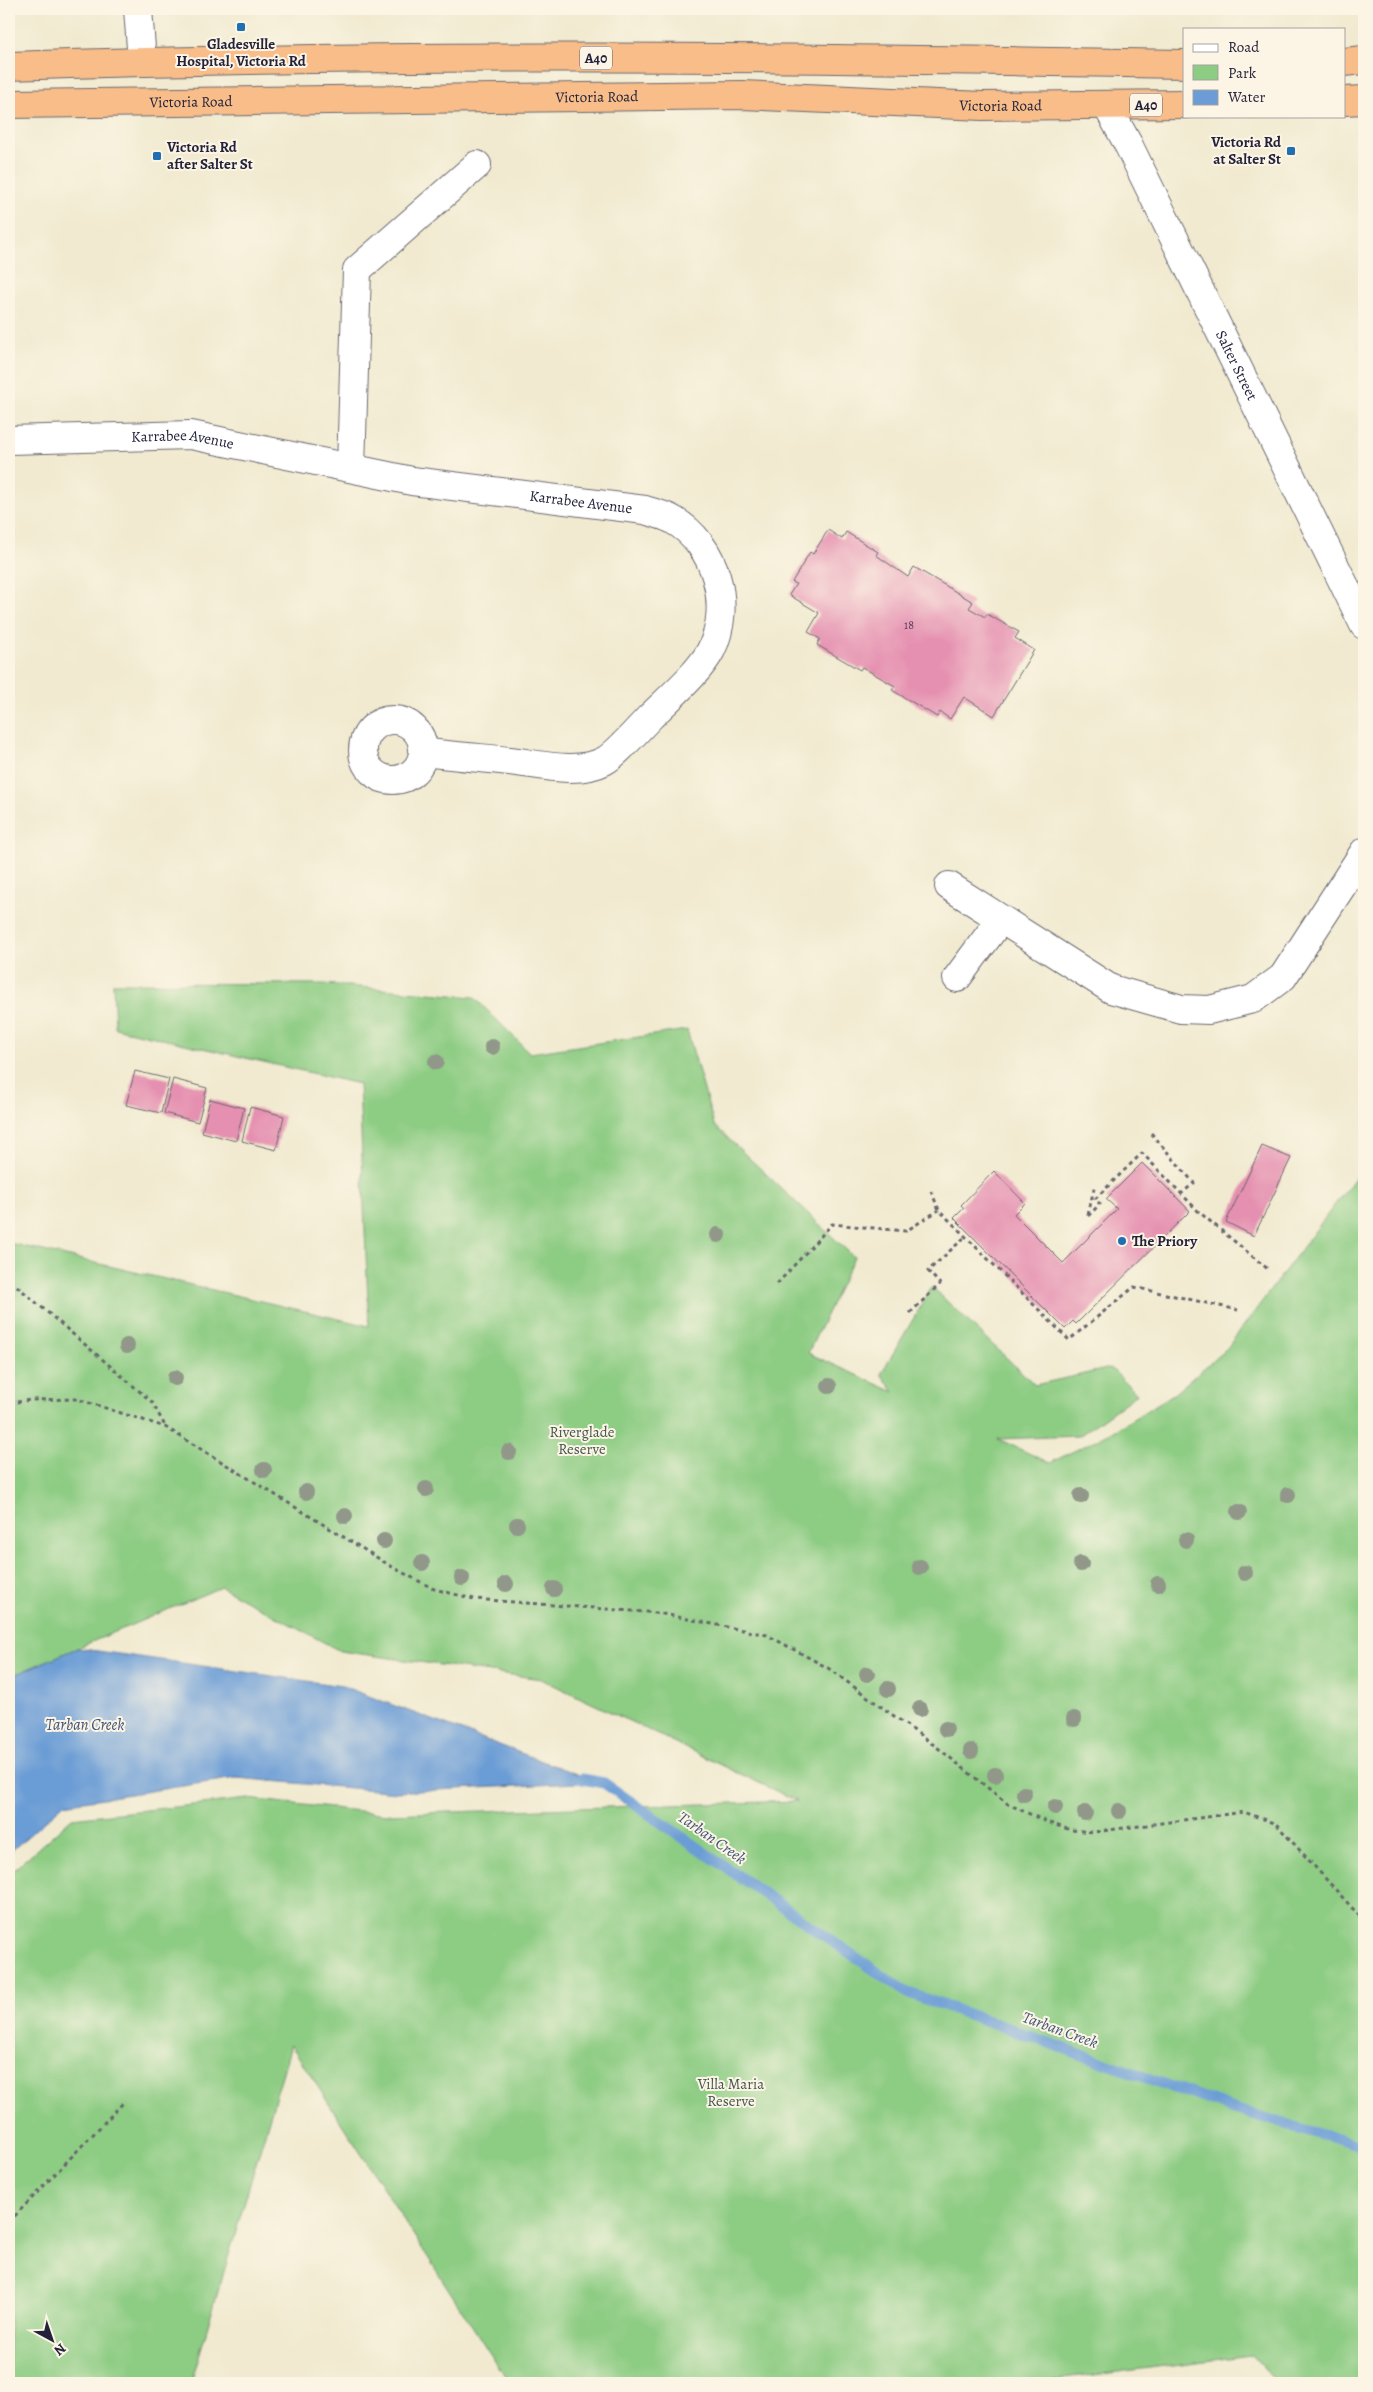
<svg xmlns="http://www.w3.org/2000/svg" width="1373" height="2392" font-family="Alegreya,serif">
<style>
.green{fill:#8dcc83;stroke:#58775f}
.water{fill:#6b9cd5;stroke:#465f88}
.lines{fill:none;stroke-linecap:round;stroke-linejoin:round}
.stream{stroke:#6b9cd5;stroke-width:11}
.building{fill:#e590b0}
.minor-casing{stroke:#6a686f;stroke-width:30}
.highway-casing{stroke:#6a686f;stroke-width:30}
.path{stroke:#6a686f;stroke-width:3;stroke-dasharray:4 4;stroke-linecap:butt}
.minor{stroke:#fff;stroke-width:28}
.highway{stroke:#f8bd89;stroke-width:28}
.tree{fill:#91988a}
.poi-dot{fill:#1f6fb2;stroke:#fcf5e5;stroke-width:2}
.labels{text-anchor:middle;dominant-baseline:central;stroke-width:4;stroke-linejoin:round;paint-order:stroke}
.number-label{font-size:12px;fill:#533e58}
.shield{fill:#fcf5e5;stroke:#63616e;stroke-width:1}
.shield-label{font-size:14px;font-weight:bold;fill:#22223b}
.poi-label{font-size:15px;font-weight:bold;fill:#22223b;stroke:#fcf5e5;text-anchor:start}
.street-label{font-size:15px;fill:#22223b;stroke:#fcf5e5}
.park-label{font-size:15px;fill:#425551;stroke:#fcf5e5}
.water-label{font-size:16px;font-style:italic;fill:#3f5379;stroke:#fcf5e5}
</style>
<rect width="100%" height="100%" fill="#fcf5e5"/>
<filter id="ink" filterUnits="userSpaceOnUse"><feTurbulence type="fractalNoise" baseFrequency=".02" numOctaves="2"/><feDisplacementMap in="SourceGraphic" scale="10" xChannelSelector="R" yChannelSelector="G"/><feConvolveMatrix kernelMatrix="1 2 1 2 8 2 1 2 1" color-interpolation-filters="sRGB"/></filter>
<filter id="wash" filterUnits="userSpaceOnUse"><feTurbulence type="fractalNoise" baseFrequency=".0096" numOctaves="4" result="noise"/><feDisplacementMap in="SourceGraphic" scale="20" xChannelSelector="R" yChannelSelector="G"/><feGaussianBlur stdDeviation="1.12" result="paint"/><feColorMatrix in="noise" values="0 0 0 0 0 0 0 0 0 0 0 0 0 0 0 0 0 1.4 0 .05"/><feComposite in="paint" operator="in"/></filter>
<g filter="url(#wash)">
<rect width="100%" height="100%" fill="#f1ead0"/>
<path class="green" d="M113,983L324,984L474,997L530,1053L687,1030L714,1125L854,1257L808,1353L894,1392L881,1374L932,1287L1035,1385L1111,1368L1137,1394L1079,1436L998,1439L1050,1463L1110,1433L1175,1393L1227,1348L1364,1166V2383H1278L1252,2355L1031,2383H509L291,2045L191,2383H9V1874L72,1818L248,1799L387,1814L797,1801L541,1679L340,1651L221,1587L9,1677V1243L369,1326L359,1084L115,1028Z"/>
<path class="water" d="M77,1648L342,1686L598,1782L397,1792L236,1778L64,1804L9,1853V1677Z"/>
<g class="lines">
<path class="stream" d="M582,1779L604,1783L906,1992L1234,2109L1364,2147"/>
</g>
<g id="blocks">
<path class="building" d="M828,530L842,539L846,532L878,552L876,555L908,577L914,567L973,602L969,608L985,617L987,614L1019,632L1015,638L1034,650L994,716L964,697L950,719L940,712L937,717L892,690L895,686L862,667L860,670L817,645L820,639L808,632L819,613L789,595L796,584L792,582L810,552L813,554Z
M135,1071L169,1079L161,1113L126,1105Z
M173,1079L207,1088L198,1122L164,1113Z
M210,1099L244,1108L236,1141L202,1132Z
M250,1107L284,1116L276,1150L242,1141Z
M1262,1146L1291,1158L1254,1236L1226,1222Z
M1142,1163L1190,1211L1076,1324L1073,1321L1065,1329L954,1218L964,1208L961,1205L994,1171L1025,1203L1014,1214L1063,1263L1117,1209L1106,1199Z"/>
</g>
</g>
<g filter="url(#ink)">
<use href="#blocks" fill-opacity="0" stroke="#6a686f" stroke-width="1"/>
<g class="lines">
<g class="minor-casing">
<g id="minor">
<path d="M138,9L142,61"/>
<path id="s1" d="M1107,106L1128,144L1364,625"/>
<path id="s2" d="M9,440L191,435L412,481L645,510C654,513 665,515 673,520C716,544 733,606 711,650C700,672 668,699 650,717C639,728 616,755 604,761C577,775 538,764 510,761C481,758 453,756 424,752"/>
<path d="M351,468L357,270L477,165"/>
<circle cx="393" cy="750" r="30"/>
<path d="M949,886L1111,989L1181,1009L1209,1010L1253,999L1283,977L1364,852"/>
<path d="M957,978L1001,919"/>
</g>
</g>
<g class="highway-casing">
<g id="highway">
<path d="M1344,62L1364,60"/>
<path d="M9,66C400,53 793,57 1184,64"/>
<path d="M1344,101L1364,100"/>
<path id="s3" d="M9,104L742,95L982,106L1184,104"/>
</g>
</g>
<path class="path" d="M1151,1133L1194,1183L1181,1194
M931,1191L939,1210L1069,1340L1134,1287L1238,1310
M1088,1215L1095,1184
M1088,1216L1100,1204L1095,1199L1142,1153L1199,1212L1269,1270
M9,1284L18,1287L152,1402L165,1426
M777,1284L832,1224L906,1231L939,1210
M910,1313L940,1284L928,1271L965,1237
M9,1403L31,1400L77,1399L165,1427L394,1568L434,1589L474,1599L658,1613L767,1635L828,1668L938,1748L1008,1804L1049,1823L1071,1830L1094,1832L1244,1812L1276,1824L1364,1921
M9,2222L123,2103"/>
<use href="#minor" class="minor"/>
<use href="#highway" class="highway"/>
</g>
<g class="tree">
<circle cx="492" cy="1047" r="8"/>
<circle cx="436" cy="1062" r="8"/>
<circle cx="718" cy="1235" r="8"/>
<circle cx="127" cy="1346" r="8"/>
<circle cx="175" cy="1378" r="8"/>
<circle cx="829" cy="1386" r="8"/>
<circle cx="509" cy="1452" r="8"/>
<circle cx="264" cy="1470" r="8"/>
<circle cx="426" cy="1489" r="8"/>
<circle cx="306" cy="1492" r="8"/>
<circle cx="1288" cy="1495" r="8"/>
<circle cx="1081" cy="1496" r="8"/>
<circle cx="1239" cy="1512" r="8"/>
<circle cx="345" cy="1516" r="8"/>
<circle cx="517" cy="1525" r="8"/>
<circle cx="1186" cy="1540" r="8"/>
<circle cx="384" cy="1541" r="8"/>
<circle cx="422" cy="1563" r="8"/>
<circle cx="1081" cy="1564" r="8"/>
<circle cx="920" cy="1567" r="8"/>
<circle cx="1245" cy="1573" r="8"/>
<circle cx="462" cy="1578" r="8"/>
<circle cx="506" cy="1584" r="8"/>
<circle cx="1158" cy="1584" r="8"/>
<circle cx="554" cy="1589" r="8"/>
<circle cx="867" cy="1674" r="8"/>
<circle cx="888" cy="1689" r="8"/>
<circle cx="920" cy="1709" r="8"/>
<circle cx="1074" cy="1719" r="8"/>
<circle cx="946" cy="1729" r="8"/>
<circle cx="971" cy="1751" r="8"/>
<circle cx="995" cy="1775" r="8"/>
<circle cx="1024" cy="1794" r="8"/>
<circle cx="1055" cy="1807" r="8"/>
<circle cx="1119" cy="1811" r="8"/>
<circle cx="1085" cy="1813" r="8"/>
</g>
</g>
<g class="poi-dot">
<rect x="236" y="22" width="10" height="10" rx="2.5"/>
<rect x="1286" y="146" width="10" height="10" rx="2.5"/>
<rect x="152" y="151" width="10" height="10" rx="2.5"/>
<circle cx="1122" cy="1241" r="5"/>
</g>
<g class="labels">
<g class="number-label">
<text x="909" y="625">18</text>
</g>
<g class="shield">
<rect x="580" y="46.5" width="32" height="23" rx="4"/>
<rect x="1130" y="93.5" width="32" height="23" rx="4"/>
</g>
<g class="shield-label">
<text x="596" y="58">A40</text>
<text x="1146" y="105">A40</text>
</g>
<g class="poi-label">
<text x="241" y="44" text-anchor="middle">Gladesville<tspan x="241" dy="17">Hospital, Victoria Rd</tspan></text>
<text x="1281" y="142" text-anchor="end">Victoria Rd<tspan x="1281" dy="17">at Salter St</tspan></text>
<text x="167" y="147">Victoria Rd<tspan x="167" dy="17">after Salter St</tspan></text>
<text x="1132" y="1241">The Priory</text>
</g>
<g class="street-label">
<text stroke="none"><textPath href="#s3" startOffset="588">Victoria Road</textPath></text>
<text stroke="none"><textPath href="#s3" startOffset="182">Victoria Road</textPath></text>
<text stroke="none"><textPath href="#s3" startOffset="992">Victoria Road</textPath></text>
<text stroke="none"><textPath href="#s1" startOffset="290">Salter Street</textPath></text>
<text stroke="none"><textPath href="#s2" startOffset="174">Karrabee Avenue</textPath></text>
<text stroke="none"><textPath href="#s2" startOffset="578">Karrabee Avenue</textPath></text>
</g>
<g class="park-label">
<text x="582" y="1432">Riverglade<tspan x="582" dy="17">Reserve</tspan></text>
<text x="731" y="2084">Villa Maria<tspan x="731" dy="17">Reserve</tspan></text>
</g>
<g class="water-label">
<text x="85" y="1725">Tarban Creek</text>
<text transform="translate(712 1838) rotate(35)">Tarban Creek</text>
<text transform="translate(1060 2030) rotate(20)">Tarban Creek</text>
</g>
</g>
<rect width="1373" height="2392" fill="none" stroke="#fcf5e5" stroke-width="30"/>
<rect x="1183" y="28" width="162" height="90" fill="#fcf5e5" stroke="#a5a1a1"/>
<rect x="1193" y="44" width="25" height="8" fill="#ffffff" stroke="#a5a1a1"/>
<text x="1228" y="52" font-size="15" fill="#22223b">Road</text>
<rect x="1193" y="65" width="25" height="15" fill="#8dcc83" stroke="#a5a1a1"/>
<text x="1228" y="78" font-size="15" fill="#22223b">Park</text>
<rect x="1193" y="90" width="25" height="15" fill="#6b9cd5" stroke="#a5a1a1"/>
<text x="1228" y="102" font-size="15" fill="#22223b">Water</text>
<g transform="translate(52 2340) rotate(140)" stroke="#fcf5e5" stroke-width="4" paint-order="stroke">
<path d="M0-4L9 19L0 12L-9 19Z" fill="#22223b"/>
<text y="-8" font-size="14" font-weight="bold" text-anchor="middle" fill="#22223b">N</text>
</g>
</svg>
